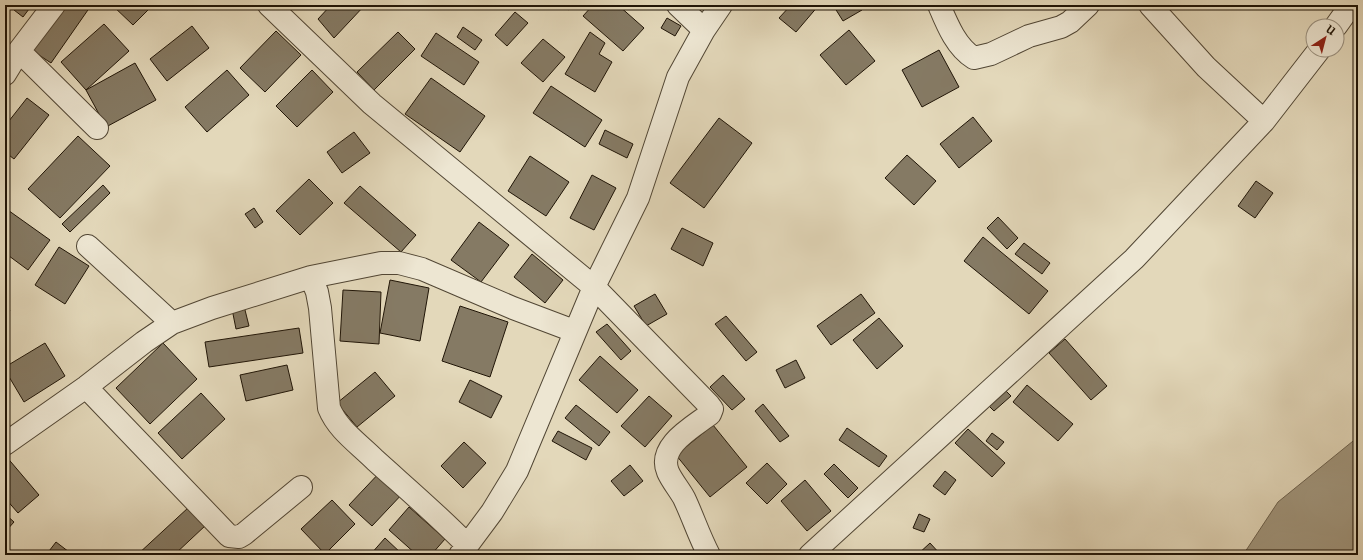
<svg xmlns="http://www.w3.org/2000/svg" width="1363" height="560" font-family="'IM FELL French Canon',serif">
<style>
.water{fill:#a1967d;stroke:#6d624e}
.building{fill:#857a64;stroke:#201507}
.lines{fill:none;stroke-linecap:round;stroke-linejoin:round}
.minor-casing{stroke:#514634;stroke-width:24}
.minor{stroke:#ede6d2;stroke-width:22}
</style>
<rect width="100%" height="100%" fill="#e3d8ba"/>
<filter id="stains"><feTurbulence type="fractalNoise" baseFrequency=".005" numOctaves="4"/><feColorMatrix values="0 0 0 0 .2 0 0 0 0 .09 0 0 0 0 .02 0 0 0 .5 -.17"/></filter>
<radialGradient id="worn" r=".72"><stop offset=".6" stop-color="#630" stop-opacity="0"/><stop offset="1" stop-color="#630" stop-opacity=".3"/></radialGradient>
<path class="water" d="M1358,437V555H1243L1278,502Z"/>
<path class="building" d="M18,5H32L23,17L14,10Z
M61,5H87L90,7L51,63L30,49Z
M112,5H153L133,25Z
M331,5H365L334,38L318,19Z
M563,5H574L569,10Z
M593,5H618L644,28L623,51L583,16Z
M791,5H819L796,32L779,18Z
M833,5H859L862,10L843,21Z
M515,12L528,23L507,46L495,35Z
M667,18L681,26L675,36L661,28Z
M104,24L129,51L86,90L61,62Z
M192,26L209,48L167,81L150,59Z
M463,27L482,40L475,50L457,37Z
M849,30L875,61L846,85L820,55Z
M276,31L301,55L265,92L240,68Z
M398,32L415,49L374,90L357,72Z
M590,32L605,43L599,54L612,62L595,92L565,74Z
M436,33L479,62L464,85L421,56Z
M543,39L565,57L543,82L521,63Z
M939,50L959,87L922,107L902,70Z
M135,63L156,100L106,127L86,90Z
M227,70L249,95L207,132L185,107Z
M312,70L333,92L297,127L276,106Z
M431,78L485,116L460,152L405,114Z
M551,86L602,120L585,147L533,113Z
M27,98L49,115L14,159L5,152V126Z
M973,117L992,141L959,168L940,144Z
M719,118L752,143L704,208L670,183Z
M605,130L633,144L627,158L599,144Z
M354,132L370,153L342,173L327,152Z
M78,136L110,166L60,218L28,189Z
M907,155L936,181L914,205L885,178Z
M530,156L569,182L546,216L508,191Z
M592,175L616,188L594,230L570,218Z
M309,179L333,203L300,235L276,211Z
M1256,181L1273,193L1255,218L1238,206Z
M103,185L110,193L70,232L62,224Z
M360,186L416,235L401,252L344,203Z
M5,208L50,240L28,270L5,253Z
M254,208L263,222L255,228L245,214Z
M998,217L1018,238L1007,249L987,228Z
M479,222L509,245L481,282L451,260Z
M682,228L713,243L703,266L671,249Z
M983,237L1048,291L1029,314L964,261Z
M1024,243L1050,263L1042,274L1015,254Z
M59,247L89,266L65,304L35,285Z
M532,254L563,280L545,303L514,277Z
M390,280L429,288L420,341L380,333Z
M343,290L381,292L379,344L340,341Z
M655,294L667,314L646,326L634,306Z
M861,294L875,313L831,345L817,326Z
M5,306L10,310L5,317Z
M244,306L249,326L236,329L232,309Z
M460,306L508,322L490,377L442,361Z
M726,316L757,352L746,361L715,324Z
M879,318L903,346L877,369L853,340Z
M607,324L631,351L621,360L596,332Z
M299,328L303,353L209,367L205,342Z
M1065,339L1107,386L1091,400L1049,353Z
M45,343L65,376L24,402L5,370V367Z
M163,343L197,379L150,424L116,388Z
M600,356L638,390L617,413L579,380Z
M796,360L805,378L785,388L776,370Z
M287,365L293,390L246,401L240,375Z
M375,372L395,396L357,427L337,403Z
M723,375L745,399L732,410L710,387Z
M470,380L502,396L491,418L459,402Z
M1027,385L1073,424L1058,441L1013,402Z
M1005,390L1011,396L994,411L989,406Z
M201,393L225,419L182,459L158,433Z
M649,396L672,416L645,447L621,426Z
M763,404L789,436L780,442L755,411Z
M576,405L610,432L599,446L565,418Z
M713,425L747,467L710,497L676,455Z
M847,428L887,456L879,467L839,440Z
M968,429L1005,463L992,477L955,443Z
M558,431L592,448L586,460L552,441Z
M992,433L1004,442L997,450L986,441Z
M464,442L486,463L463,488L441,466Z
M5,455L39,495L18,513L5,498Z
M767,463L787,484L767,504L746,483Z
M834,464L858,488L848,498L824,474Z
M630,465L643,481L624,496L611,481Z
M382,470L405,491L372,526L349,505Z
M945,471L956,480L945,495L933,486Z
M805,480L831,511L807,531L781,501Z
M332,500L355,524L325,554L301,529Z
M189,507L206,525L174,555H137Z
M409,507L445,539L431,555H417L389,530Z
M5,514L14,522L5,532Z
M919,514L930,519L924,532L913,528Z
M385,538L403,555H370Z
M56,542L73,555H46Z
M930,543L941,555H917Z"/>
<g class="lines">
<g class="minor-casing">
<path id="minor" d="M269,5L372,104L594,287L709,405L712,409L710,414C693,427 657,446 668,472C672,481 679,489 684,498C693,517 699,536 709,555
M678,5L704,30
M939,5C947,24 956,47 974,58L991,54L1029,36L1061,27L1070,22L1088,5
M1150,5L1206,67L1264,121
M1336,26L1351,5
M19,51L97,128
M5,74L19,51L54,5
M88,246L172,323
M311,277L381,263H399L422,269L513,308L574,331
M86,387L229,536L239,537L244,534L301,487
M5,444L86,387L144,342L172,323L212,308L311,277L317,292L320,308L329,408C338,430 358,443 375,460C406,488 438,515 467,545
M460,555L492,512L517,471L594,287L638,198L678,77L704,30L721,5
M810,555L1134,259L1264,121L1319,50"/>
</g>
<use href="#minor" class="minor"/>
</g>
<rect width="1363" height="560" fill="none" stroke="#e3d8ba" stroke-width="20"/>
<rect x="6" y="6" width="1351" height="548" fill="none" stroke="#201507" stroke-width="2"/>
<rect x="10" y="10" width="1343" height="540" fill="none" stroke="#201507"/>
<g transform="translate(1325 38) rotate(36)"><circle r="19" fill="#ede6d2" stroke="#9b9281"/>
<path d="M0-3L7 15L0 10L-7 15Z" fill="#8f2418"/>
<text y="-6" font-size="11" font-weight="bold" text-anchor="middle" fill="#201507">U</text>
</g>
<rect width="100%" height="100%" filter="url(#stains)"/>
<rect width="100%" height="100%" fill="url(#worn)"/>
</svg>
